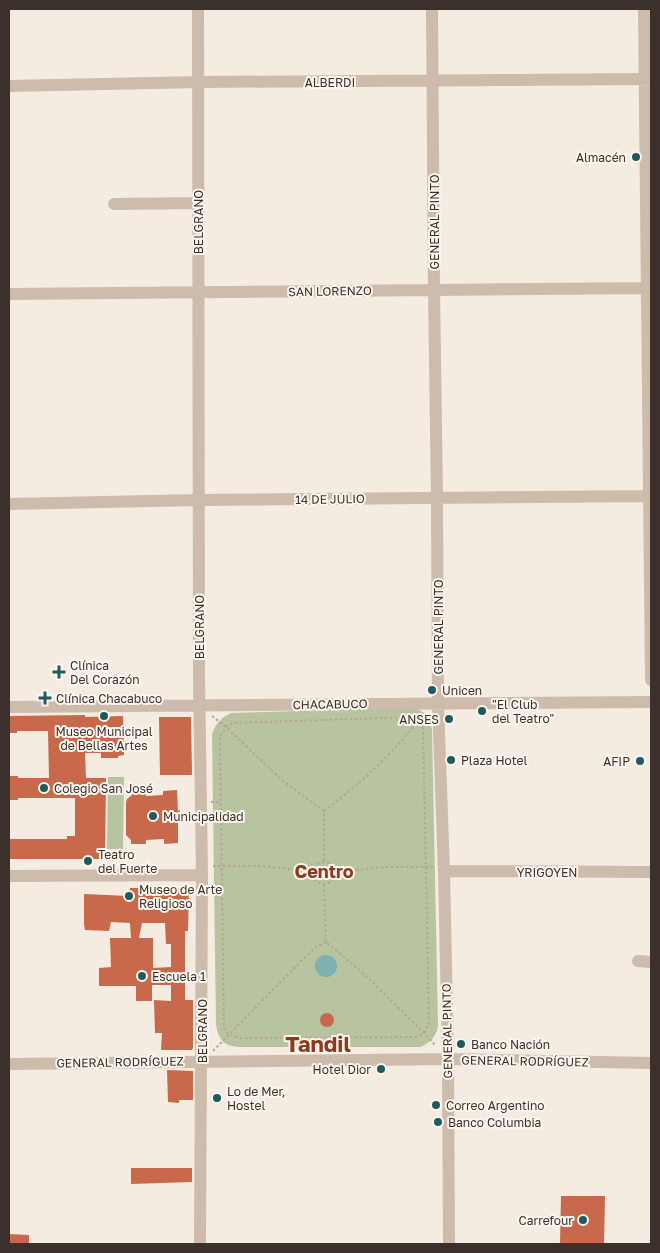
<svg xmlns="http://www.w3.org/2000/svg" width="660" height="1253" font-family="'Golos Text',sans-serif">
<style>
.green{fill:#b8c4a0}
.water{fill:#7fb0b2}
.building{fill:#c8694b;fill-rule:evenodd}
.lines{fill:none;stroke-linecap:round;stroke-linejoin:round}
.path{stroke:#b9a596;stroke-width:2;stroke-dasharray:2.5 2.5;stroke-linecap:butt}
.minor{stroke:#cdbbac;stroke-width:12}
.poi-dot{fill:#1f5a5e;stroke:#fbf5ee;stroke-width:2}
.labels{text-anchor:middle;dominant-baseline:central;stroke-width:4;stroke-linejoin:round;paint-order:stroke}
.street-label{font-size:12px;fill:#3b302b;stroke:#fbf5ee}
.poi-label{font-size:12px;fill:#3b302b;stroke:#fbf5ee;text-anchor:start}
.district-label{font-size:18px;font-weight:bold;fill:#8c3b22;stroke:#fbf5ee}
.town-label{font-size:22px;font-weight:bold;fill:#8c3b22;stroke:#fbf5ee}
</style>
<rect width="100%" height="100%" fill="#f4ebe1"/>
<path class="green" d="M413,708C426,712 430,716 432,729L438,1026C436,1037 430,1043 420,1047H240C224,1046 219,1041 216,1025L212,734C216,723 221,718 231,713Z
M108,777H124L123,849H107Z"/>
<path class="water" d="M315 966a11 11 0 1 1 22 0a11 11 0 1 1-22 0Z"/>
<path class="building" d="M85,715V717L123,716L124,755L118,756V758H101V753H85L86,778H106L105,859H9V839H67V836H75V798H18V800H9V776H18V778H49L48,731H17V733H9V716Z
M159,717H191L192,775H160Z
M177,790L178,811L180,810V821H178V843L164,844V839L146,840V844H131V840L126,835V802L127,799L132,795V792L146,791V796L163,795V791Z
M130,888H143L145,894L169,895V888H189L188,931H185V1000H193V1048L192,1050H161L162,1033H155L154,1000L171,1001V985H152V1001H136V986H99V968L111,967L110,938H131L130,923L111,922L109,931L85,930L84,924V894L129,896ZM142,923H165L166,944H171V967L153,968V938H139Z
M320 1020a7 7 0 1 1 14 0a7 7 0 1 1-14 0Z
M167,1070L193,1071V1100H179V1103L168,1102Z
M131,1168H192V1182L131,1184Z
M561,1196H605L604,1244H560Z
M9,1234L29,1235V1244H9Z"/>
<g class="lines">
<path class="path" d="M212,716L226,727L284,782L324,811
M412,717L420,722L423,728L429,1023L424,1033L416,1037L241,1038L229,1035L224,1029L220,737L226,727L233,723Z
M211,802H221
M324,811C349,792 373,772 394,749C405,738 413,725 425,715
M324,861V811
M313 873a11 11 0 1 1 22 0a11 11 0 1 1-22 0Z
M213,866H259L313,871
M336,872L387,867H434
M324,884L326,942L365,975L424,1033L436,1046
M213,1051L300,962L315,948L326,942"/>
<path class="minor" d="M198,9L199,677L202,875L200,1244
M432,9L434,290L437,498L438,703L444,871L448,1059L449,1244
M644,9L651,680
M9,86L199,82L651,79
M114,204L198,203
M9,294L651,288
M9,504L199,500L651,496
M9,707L651,702
M444,871L651,872
M9,876L202,875
M638,961L651,962
M9,1064L448,1059L651,1063"/>
</g>
<g class="poi-dot">
<circle cx="636" cy="157" r="5"/>
<path d="M56.5 664.5h5v5h5v5h-5v5h-5v-5h-5v-5h5z"/>
<circle cx="432" cy="690" r="5"/>
<path d="M42.5 690.5h5v5h5v5h-5v5h-5v-5h-5v-5h5z"/>
<circle cx="482" cy="711" r="5"/>
<circle cx="104" cy="716" r="5"/>
<circle cx="449" cy="719" r="5"/>
<circle cx="451" cy="760" r="5"/>
<circle cx="640" cy="761" r="5"/>
<circle cx="44" cy="788" r="5"/>
<circle cx="153" cy="816" r="5"/>
<circle cx="88" cy="861" r="5"/>
<circle cx="129" cy="896" r="5"/>
<circle cx="142" cy="976" r="5"/>
<circle cx="461" cy="1044" r="5"/>
<circle cx="381" cy="1069" r="5"/>
<circle cx="217" cy="1098" r="5"/>
<circle cx="436" cy="1105" r="5"/>
<circle cx="438" cy="1122" r="5"/>
<circle cx="583" cy="1220" r="5"/>
</g>
<g class="labels">
<g class="street-label">
<text x="330" y="82">ALBERDI</text>
<text transform="translate(198 222) rotate(-90)">BELGRANO</text>
<text transform="translate(434 222) rotate(-90)">GENERAL PINTO</text>
<text transform="translate(330 291) rotate(-1)">SAN LORENZO</text>
<text transform="translate(330 499) rotate(-1)">14 DE JULIO</text>
<text transform="translate(199 627) rotate(-90)">BELGRANO</text>
<text transform="translate(438 627) rotate(-90)">GENERAL PINTO</text>
<text transform="translate(330 704) rotate(-1)">CHACABUCO</text>
<text x="547" y="872">YRIGOYEN</text>
<text transform="translate(202 1031) rotate(-90)">BELGRANO</text>
<text transform="translate(447 1031) rotate(-91)">GENERAL PINTO</text>
<text transform="translate(525 1061) rotate(1)">GENERAL RODRÍGUEZ</text>
<text transform="translate(120 1062) rotate(-1)">GENERAL RODRÍGUEZ</text>
</g>
<g class="poi-label">
<text x="626" y="157" text-anchor="end">Almacén</text>
<text x="70" y="665">Clínica<tspan x="70" dy="14">Del Corazón</tspan></text>
<text x="442" y="690">Unicen</text>
<text x="56" y="698">Clínica Chacabuco</text>
<text x="492" y="704">"El Club<tspan x="492" dy="14">del Teatro"</tspan></text>
<text x="439" y="719" text-anchor="end">ANSES</text>
<text x="104" y="731" text-anchor="middle">Museo Municipal<tspan x="104" dy="14">de Bellas Artes</tspan></text>
<text x="461" y="760">Plaza Hotel</text>
<text x="630" y="761" text-anchor="end">AFIP</text>
<text x="54" y="788">Colegio San José</text>
<text x="163" y="816">Municipalidad</text>
<text x="98" y="854">Teatro<tspan x="98" dy="14">del Fuerte</tspan></text>
<text x="139" y="889">Museo de Arte<tspan x="139" dy="14">Religioso</tspan></text>
<text x="152" y="976">Escuela 1</text>
<text x="471" y="1044">Banco Nación</text>
<text x="371" y="1069" text-anchor="end">Hotel Dior</text>
<text x="227" y="1091">Lo de Mer,<tspan x="227" dy="14">Hostel</tspan></text>
<text x="446" y="1105">Correo Argentino</text>
<text x="448" y="1122">Banco Columbia</text>
<text x="573" y="1220" text-anchor="end">Carrefour</text>
</g>
<g class="district-label">
<text x="324" y="871">Centro</text>
</g>
<g class="town-label">
<text x="318" y="1043">Tandil</text>
</g>
</g>
<rect width="660" height="1253" fill="none" stroke="#3b302b" stroke-width="20"/>
</svg>
